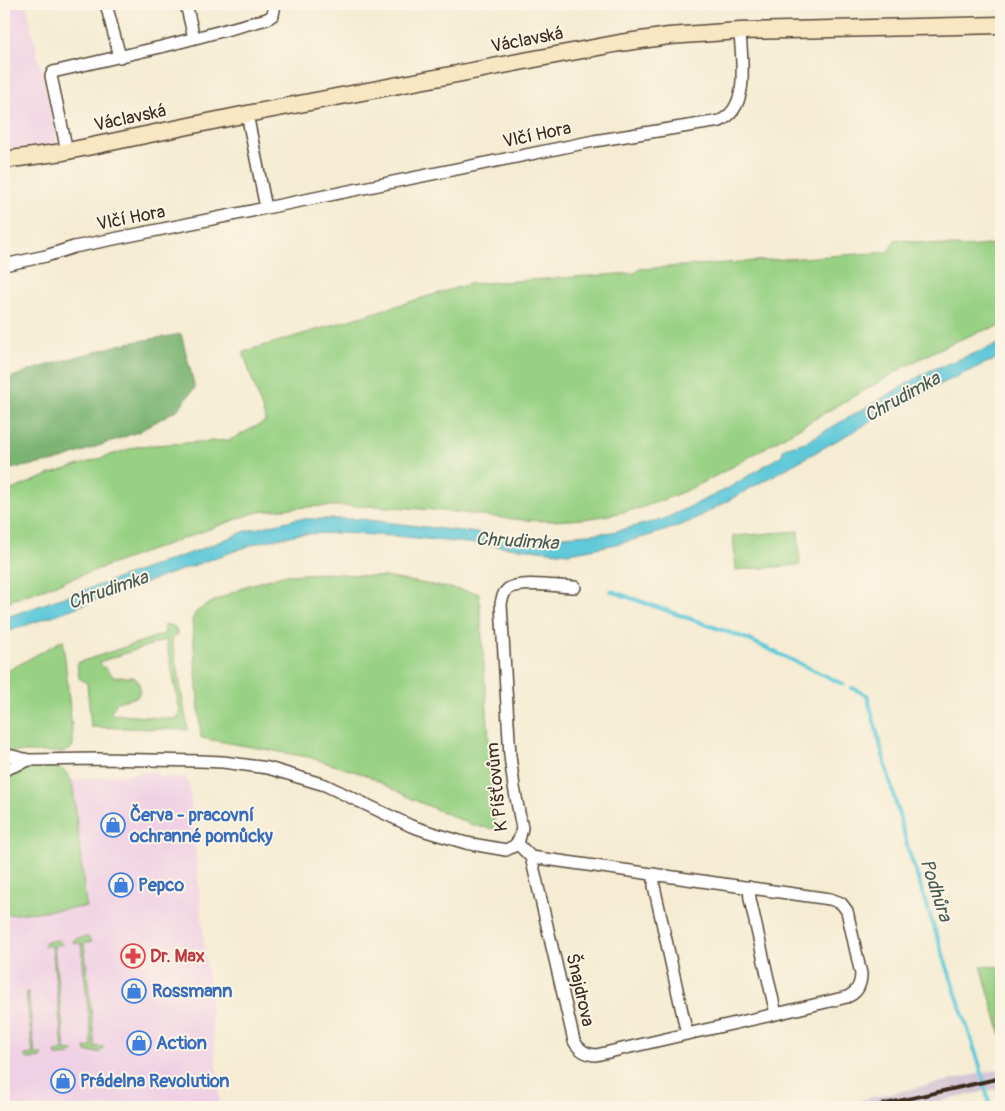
<svg xmlns="http://www.w3.org/2000/svg" width="1005" height="1111" font-family="Pangolin,sans-serif">
<style>
.built{fill:#f0d0e4}
.industrial{fill:#cebed1}
.green{fill:#99d184;stroke:#6a7e51;fill-rule:evenodd}
.forest{fill:#7ab372;stroke:#5a6e48}
.water{fill:#5fc9d9;stroke:#4d7a7c}
.lines{fill:none;stroke-linecap:round;stroke-linejoin:round}
.stream{stroke:#5fc9d9;stroke-width:4}
.street-casing{stroke:#574739;stroke-width:14}
.secondary-casing{stroke:#574739;stroke-width:19}
.street{stroke:#fff;stroke-width:11}
.secondary{stroke:#f9e7c3;stroke-width:16}
.rail{stroke:#3b2a1e;stroke-width:4}
.labels{text-anchor:middle;dominant-baseline:central;stroke-width:4;stroke-linejoin:round;paint-order:stroke}
.street-label{font-size:18px;fill:#3b2a1e;stroke:#fcf5e5}
.shop-label{font-size:18px;font-weight:bold;fill:#366cbe;stroke:#fcf5e5;text-anchor:start}
.health-label{font-size:18px;font-weight:bold;fill:#be3a42;stroke:#fcf5e5;text-anchor:start}
.water-label{font-size:19px;font-style:italic;fill:#465a56;stroke:#fcf5e5}
</style>
<rect width="100%" height="100%" fill="#fcf5e5"/>
<filter id="ink" filterUnits="userSpaceOnUse"><feTurbulence type="fractalNoise" baseFrequency=".02" numOctaves="2"/><feDisplacementMap in="SourceGraphic" scale="10" xChannelSelector="R" yChannelSelector="G"/><feConvolveMatrix kernelMatrix="1 2 1 2 8 2 1 2 1" color-interpolation-filters="sRGB"/></filter>
<filter id="wash" filterUnits="userSpaceOnUse"><feTurbulence type="fractalNoise" baseFrequency=".0096" numOctaves="4" result="noise"/><feDisplacementMap in="SourceGraphic" scale="20" xChannelSelector="R" yChannelSelector="G"/><feGaussianBlur stdDeviation="1.12" result="paint"/><feColorMatrix in="noise" values="0 0 0 0 0 0 0 0 0 0 0 0 0 0 0 0 0 1.4 0 .05"/><feComposite in="paint" operator="in"/></filter>
<g filter="url(#wash)">
<rect width="100%" height="100%" fill="#f5ecd3"/>
<path class="built" d="M4,4H26L58,143L38,147L4,150Z
M157,771L158,777H185L189,784L220,1107H4V914L70,780Z"/>
<path class="industrial" d="M1001,1069V1088L977,1093L915,1107H829Z"/>
<path class="green" d="M896,239C930,243 967,252 1001,242V326C964,334 922,357 889,376C852,397 815,419 778,440C734,466 692,492 643,507C605,518 563,523 524,520C494,518 464,512 433,510C374,505 313,503 254,513L4,603V493L51,474L139,446L230,440L266,421L243,352L469,284L635,273L639,269L888,252Z
M798,531L800,565L736,570L733,536Z
M327,573L385,577L479,593L495,829L475,826L412,799L366,775L308,757L201,738L192,621L195,613L208,604L246,586L283,575Z
M169,625L175,627L178,635L173,637L172,640L188,730L91,727L87,683L79,678L77,663L164,634L165,630L164,626ZM166,640L180,713L178,717L173,719L110,714L117,702L137,697C142,691 140,682 134,677H114L99,662Z
M63,640L73,739C74,747 71,751 62,752H11L4,750V673Z
M41,767C59,767 68,767 73,787L86,907L4,915V776L24,769Z
M88,937L92,941L84,943L95,1047H103V1049L100,1052H86L85,1048L92,1047L81,943H73L74,940L77,938Z
M58,940L62,944L54,946L65,1050L73,1051V1052L71,1055L58,1056H56L55,1052L63,1050L52,946H44L45,942Z
M981,966L1001,967V1035Z
M26,992H28L35,1054H43L41,1058L29,1059L25,1057V1055L33,1054Z"/>
<path class="forest" d="M181,334L195,388L178,409L138,432L56,461L4,470V382L10,378L31,370L122,344Z"/>
<path class="water" d="M1001,343V358L986,363L930,389L691,521C653,537 610,546 569,553L395,536L340,533L299,534L257,543L4,633V618L199,550L246,531L296,519H360L527,539L613,532L664,519L727,489L782,455L784,448L806,442L929,371Z"/>
<g class="lines">
<path class="stream" d="M611,591L745,638L843,684
M852,688L867,695L908,849L980,1066L990,1107"/>
</g>
</g>
<g filter="url(#ink)">
<g class="lines">
<g class="street-casing">
<path id="street" d="M106,4L120,57
M186,4L194,38
M247,114L266,208L594,141L720,121C751,107 741,59 740,31
M67,151L51,76L53,72L165,46L267,19L273,15L275,4
M4,265L46,256L74,247L266,208
M4,754L29,760L98,759L200,761L223,762L268,768L325,785L411,826L429,832L466,843L506,850L514,846L519,840L522,828L514,787L510,756L501,604C502,598 503,593 508,589C520,580 560,587 575,587
M4,770L29,760
M517,843L531,857L830,899L841,903L847,911L861,974C861,985 857,993 847,997L776,1014
M531,857L574,1041C579,1050 585,1054 596,1055L687,1034
M654,874V886L687,1034L776,1014L750,899L749,887"/>
</g>
<g class="secondary-casing">
<path id="secondary" d="M4,160L63,152L247,114L540,58L620,43L669,36L740,31L1001,25"/>
</g>
<use href="#street" class="street"/>
<use href="#secondary" class="secondary"/>
<path class="rail" d="M872,1107L1001,1078"/>
</g>
</g>
<defs>
<g id="shop-ring" transform="scale(1.25)"><circle r="9.5" fill="#fcf5e5" stroke="#3f7fe0" stroke-width="1.5"/><path d="M-5-2.5h2.3a2.7 3.5 0 0 1 5.4 0H5L5.5 6h-11ZM-1.5-2.5h3a1.5 2.3 0 0 0-3 0Z" fill="#3f7fe0"/></g>
<g id="pharmacy-ring" transform="scale(1.25)"><circle r="9.5" fill="#fcf5e5" stroke="#e0444e" stroke-width="1.5"/><path d="M-2-6h4v4h4v4h-4v4h-4v-4h-4v-4h4Z" fill="#e0444e"/></g>
</defs>
<g fill-rule="evenodd">
<use href="#shop-ring" x="113" y="825"/>
<use href="#shop-ring" x="121" y="885"/>
<use href="#pharmacy-ring" x="133" y="956"/>
<use href="#shop-ring" x="134" y="991"/>
<use href="#shop-ring" x="139" y="1043"/>
<use href="#shop-ring" x="63" y="1081"/>
</g>
<g class="labels">
<g class="street-label">
<text transform="translate(527 40) rotate(-11)">Václavská</text>
<text transform="translate(130 118) rotate(-12)">Václavská</text>
<text transform="translate(537 135) rotate(-12)">Vlčí Hora</text>
<text transform="translate(131 218) rotate(-11)">Vlčí Hora</text>
<text transform="translate(497 787) rotate(-96)">K Píšťovům</text>
<text transform="translate(580 990) rotate(77)">Šnajdrova</text>
</g>
<g class="shop-label">
<text x="130" y="815">Červa - pracovní<tspan x="130" dy="21">ochranné pomůcky</tspan></text>
<text x="138" y="885">Pepco</text>
<text x="152" y="991">Rossmann</text>
<text x="156" y="1043">Action</text>
<text x="80" y="1081">Prádelna Revolution</text>
</g>
<g class="health-label">
<text x="150" y="956">Dr. Max</text>
</g>
<g class="water-label">
<text transform="translate(902 397) rotate(-29)">Chrudimka</text>
<text transform="translate(517 541) rotate(3)">Chrudimka</text>
<text transform="translate(108 590) rotate(-19)">Chrudimka</text>
<text transform="translate(936 890) rotate(72)">Podhůra</text>
</g>
</g>
<rect width="1005" height="1111" fill="none" stroke="#fcf5e5" stroke-width="20"/>
</svg>
